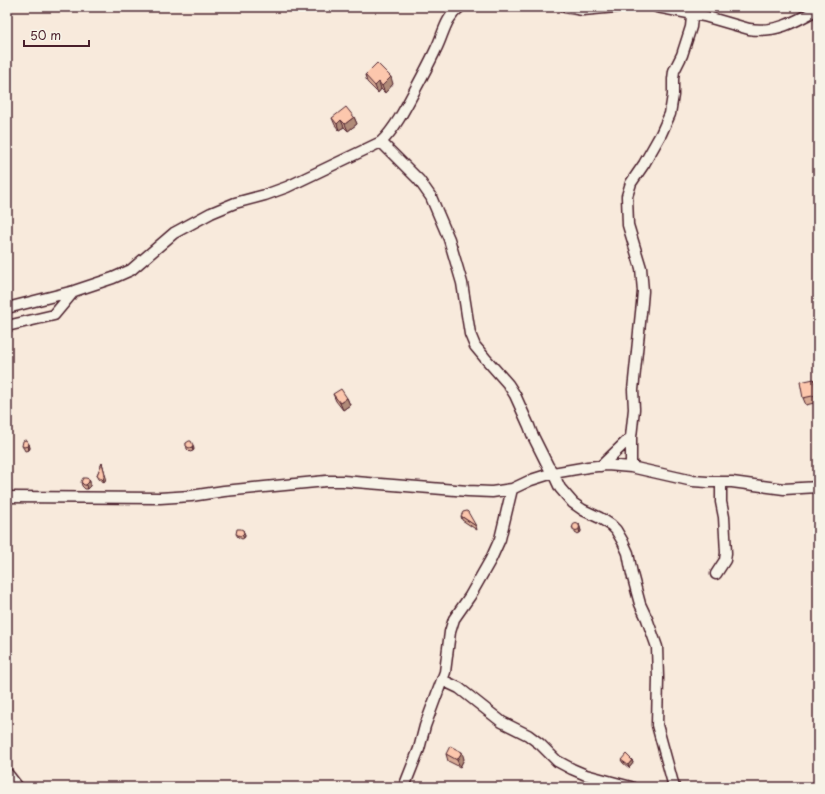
<svg xmlns="http://www.w3.org/2000/svg" width="825" height="794" font-family="'Playpen Sans',sans-serif">
<style>
.lines{fill:none;stroke-linecap:round;stroke-linejoin:round}
.minor-casing{stroke:#4a1f2b;stroke-width:13}
.minor{stroke:#f7f3e8;stroke-width:10}
.wall{fill:#d9ab95;stroke:#4a1f2b}
.shaded-wall{fill:#b08b79;stroke:#4a1f2b}
.building{fill:#fcc7ad;stroke:#4a1f2b}
</style>
<rect width="100%" height="100%" fill="#f8eadc"/>
<filter id="ink" filterUnits="userSpaceOnUse"><feTurbulence type="fractalNoise" baseFrequency=".025" numOctaves="2"/><feDisplacementMap in="SourceGraphic" scale="8" xChannelSelector="R" yChannelSelector="G"/><feConvolveMatrix kernelMatrix="1 2 1 2 8 2 1 2 1" color-interpolation-filters="sRGB"/></filter>
<g filter="url(#ink)">
<g class="lines">
<g class="minor-casing">
<path id="minor" d="M565,7L583,10L616,7
M657,7L704,16L749,29C776,33 795,22 818,9
M381,142L419,180L431,197L449,239L462,283L470,334L475,346L485,358L508,384L515,395L529,426L532,434L548,466L553,473L560,488L573,503L583,510L600,518L611,525L616,530L623,542L628,553L632,574L640,604L647,619L657,647L658,678L657,725L674,787
M7,308L74,291L113,278L131,270L174,233L211,213L235,203L265,195L287,187L381,142C395,129 407,105 416,88C423,75 430,62 436,49C444,33 445,18 460,7
M7,326L54,315L74,291
M601,466L631,437
M631,467V437L634,409L633,390L642,303L643,291L641,268L628,225L627,196L631,183L644,164L661,134L670,114L673,95V79L674,71L682,55L691,27L693,7
M7,497L160,498L191,496L224,491L326,481H343L468,491L492,492L512,489L531,480L553,473L588,467L607,465L631,467L693,481L707,482H732L784,489L818,487
M716,574L725,560L726,553L724,517L721,502V482
M442,680L459,688L502,722L528,735L540,744L557,761L572,769L586,775L631,787
M7,773L18,787
M404,787L419,749L425,726L445,672L450,632L454,619L470,596L491,559L500,539L512,489"/>
</g>
<use href="#minor" class="minor"/>
</g>
<path class="wall" d="M365,75L393,84L385,93L381,89L378,93L367,82Z
M354,117L357,124L348,131L344,127L339,130L335,125L332,118Z
M814,379L818,393V402L806,405L803,398Z
M333,394L347,398L350,405L343,410L336,401Z
M186,443L194,449L193,451L190,452L187,449Z
M29,444L30,448L29,450L25,451L24,449L22,446Z
M102,463L106,478L104,483L99,479L97,475Z
M89,479L90,482V486L87,489H85L82,486L81,482Z
M461,516L476,526L477,530L462,520Z
M579,524L581,531L580,533L576,534L574,531L572,527Z
M243,530L245,536L244,538L242,539L238,537L236,534Z
M446,754L464,759L460,767L448,761Z
M621,760H632L633,763L629,768L623,763Z"/>
<path class="shaded-wall" d="M391,77L393,84L385,93L382,86Z
M379,82L381,89L378,93L375,86Z
M354,117L357,124L348,131L345,124Z
M341,120L344,127L339,130L337,124Z
M814,379L818,393V397Z
M347,398L350,405L343,410L340,403Z
M29,444L30,448L29,450L28,446Z
M193,445L194,449L193,451L192,447Z
M102,463L106,478L104,483L103,480Z
M89,479L90,482V486L87,489L86,485Z
M579,524L581,531L580,533L579,530Z
M243,530L245,536L244,538L242,535Z
M462,752L464,759L460,767L457,760Z
M632,760L633,763L629,768L628,765Z"/>
<path class="building" d="M377,63L391,77L382,86L379,82L375,86L365,75Z
M346,107L354,117L345,124L341,120L337,124L332,118Z
M814,379L817,395L803,398L800,382Z
M341,389L347,398L340,403L333,394Z
M25,440L27,441L29,444L28,446L24,447L22,446L23,441Z
M189,441H191L193,445L192,447L189,448L186,446V443Z
M102,463L105,474L103,480L97,475Z
M83,478H86L89,479V482L86,485H84L81,482Z
M467,511L468,512L476,526L461,516L463,512Z
M572.5 527a3.5 3.5 0 1 1 7 0a3.5 3.5 0 1 1-7 0Z
M237,529H241L243,530L244,533L242,535L240,536L236,534Z
M450,746L462,752L457,760L446,754Z
M626,754L632,760L628,765L621,760Z"/>
</g>
<rect width="825" height="794" fill="none" stroke="#f7f3e8" stroke-width="24"/>
<rect x="12" y="12" width="801" height="770" fill="none" stroke="#4a1f2b" stroke-width="1.5" filter="url(#ink)"/>
<path d="M24 40v6h65v-6" fill="none" stroke="#4a1f2b" stroke-width="2"/>
<text x="30" y="40" font-size="12" fill="#4a1f2b" stroke="#f7f3e8" stroke-width="3" paint-order="stroke">50 m</text>
</svg>
